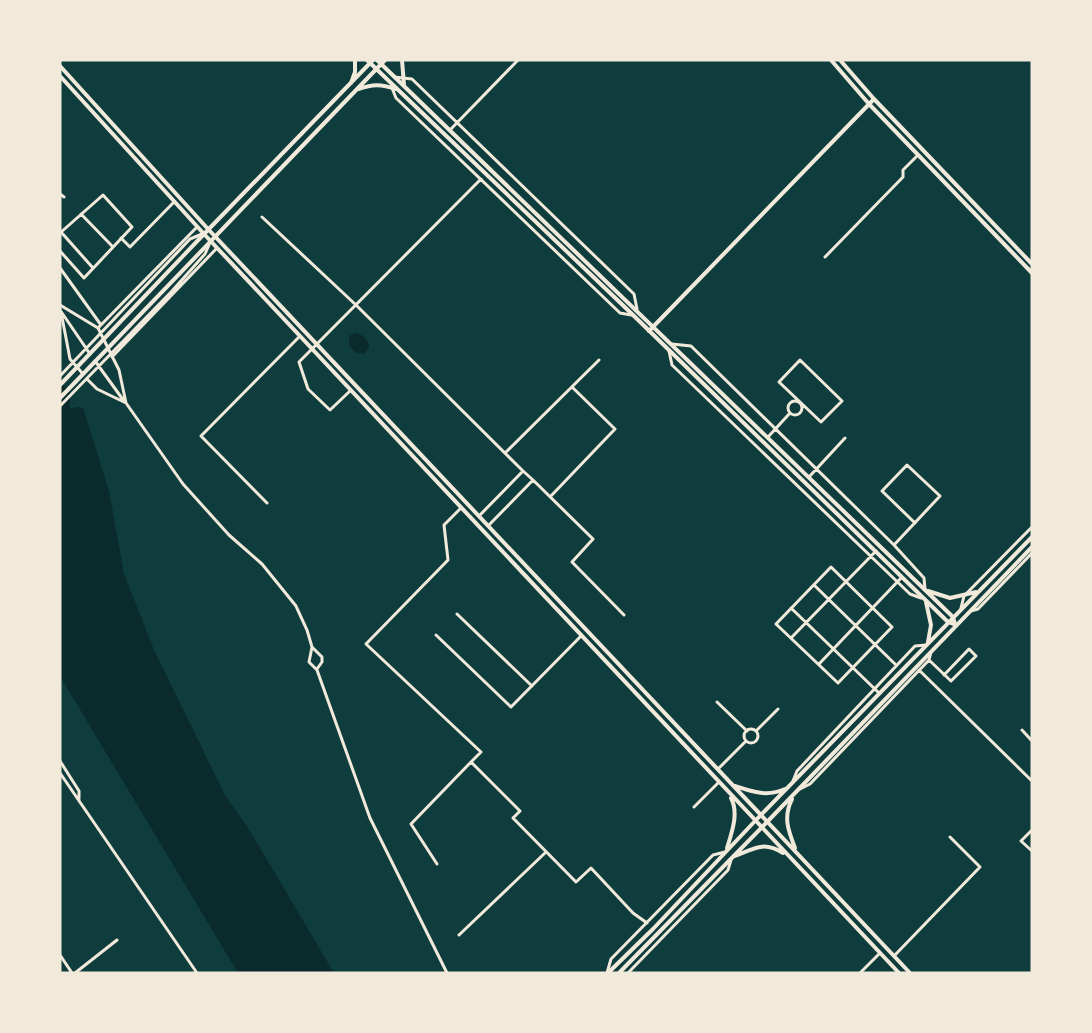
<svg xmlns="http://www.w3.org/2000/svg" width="1092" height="1033" font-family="'Varela Round',sans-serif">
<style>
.water{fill:#0a2a2b}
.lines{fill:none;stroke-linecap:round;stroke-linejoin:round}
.minor{stroke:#f1e9da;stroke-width:3}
.tertiary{stroke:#f1e9da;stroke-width:4}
.secondary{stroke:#f1e9da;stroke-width:4}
</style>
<rect width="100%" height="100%" fill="#0f3d3e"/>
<path class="water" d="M356,333C364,335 369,340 369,348L364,354L355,352L349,345V336Z
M60,381L70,393V409L77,407L83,408L109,491L124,574L154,650L225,795L250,831L334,973H238L60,676Z"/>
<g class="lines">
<path class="minor" d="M394,77L412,79L634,294L637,309
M392,88L396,98L620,313L631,315
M450,130L518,60
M60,194L64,197
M81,214L113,247
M262,217L356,305L523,471L480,515
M61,232L93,268
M60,233L103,195L132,227L84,278L60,251
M121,238L130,247L174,202
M825,257L903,177V170L918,155
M60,268L101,325
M60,305L98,328L119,370L126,403L183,484L229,535L262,564L296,606L307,630L312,647L309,662L317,670L370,818L447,973
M60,310L90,354
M61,312L70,359L83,374
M98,328L197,227
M672,344L691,346L894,545L924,578L925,589
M669,351L672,365L910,594L921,598
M112,357L217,248
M800,360L842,401L821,422L779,382Z
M95,361L124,401
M60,376L190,239L202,234
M87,379L97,389L126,403
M350,391L330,410L308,389L299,362L481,179
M788 408a7 7 0 1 1 14 0a7 7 0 1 1-14 0Z
M60,406L172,291L205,254L209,245
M768,437L790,413
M505,453L599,360
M523,471L533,480
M809,477L845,438
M550,497L615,429L572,387
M267,503L201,436L299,337
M460,509L444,525L448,560L366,644L481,752L471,762L520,811L513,818L576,882L591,868L633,913L647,923
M489,525L533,480L593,539L572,562L624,615
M894,545L940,496L907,465L882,491L915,523
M831,567L892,627L838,683L776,624Z
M814,585L896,665
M791,608L879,693
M961,608L964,596L1032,527
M971,611L978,609L1032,553
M457,614L532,686
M436,635L511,707L581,636
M791,638L876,551
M312,647L322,657V662L317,669
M929,660L951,681L976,656L969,649L944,675
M819,664L902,577
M919,670L1032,781
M717,702L747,731
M744 736a7 7 0 1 1 14 0a7 7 0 1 1-14 0Z
M1022,730L1032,741
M756,731L778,709
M60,761L79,791V799
M718,769L746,741
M60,773L197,973
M793,781L797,771L915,646L926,645
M800,789L810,784L929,660L931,652
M694,807L719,782
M1032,830L1021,841L1032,851
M437,864L411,824L471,762
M459,935L546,852
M60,955L72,973
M894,956L980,867L950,837
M75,973L117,940
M607,973L611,959L713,855L725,852
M628,973L728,870L731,860
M860,973L880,953"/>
<path class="tertiary" d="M831,60L869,104L1032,273
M840,60L874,99L1032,264
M60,66L208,229
M60,76L204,234
M649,331L874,99"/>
<path class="secondary" d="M367,60L633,315L948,622L956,625
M377,60L953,617L955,624
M402,60L404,85
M351,83L355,72V60
M359,89C372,84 382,84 395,89
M208,229L910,973
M204,234L899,973
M60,385L204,234L373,60
M60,398L385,60
M928,591L950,598L976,592
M926,602L931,625L928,642
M735,786C753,792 767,797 785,789
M792,799C783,817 788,830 795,848
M727,848C732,832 739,813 731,798
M735,856C755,848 764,841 783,853
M608,973L653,929L755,821L1032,537
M619,973L768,821L1032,547"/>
</g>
<rect width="1092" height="1033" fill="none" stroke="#f1e9da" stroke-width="123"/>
</svg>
